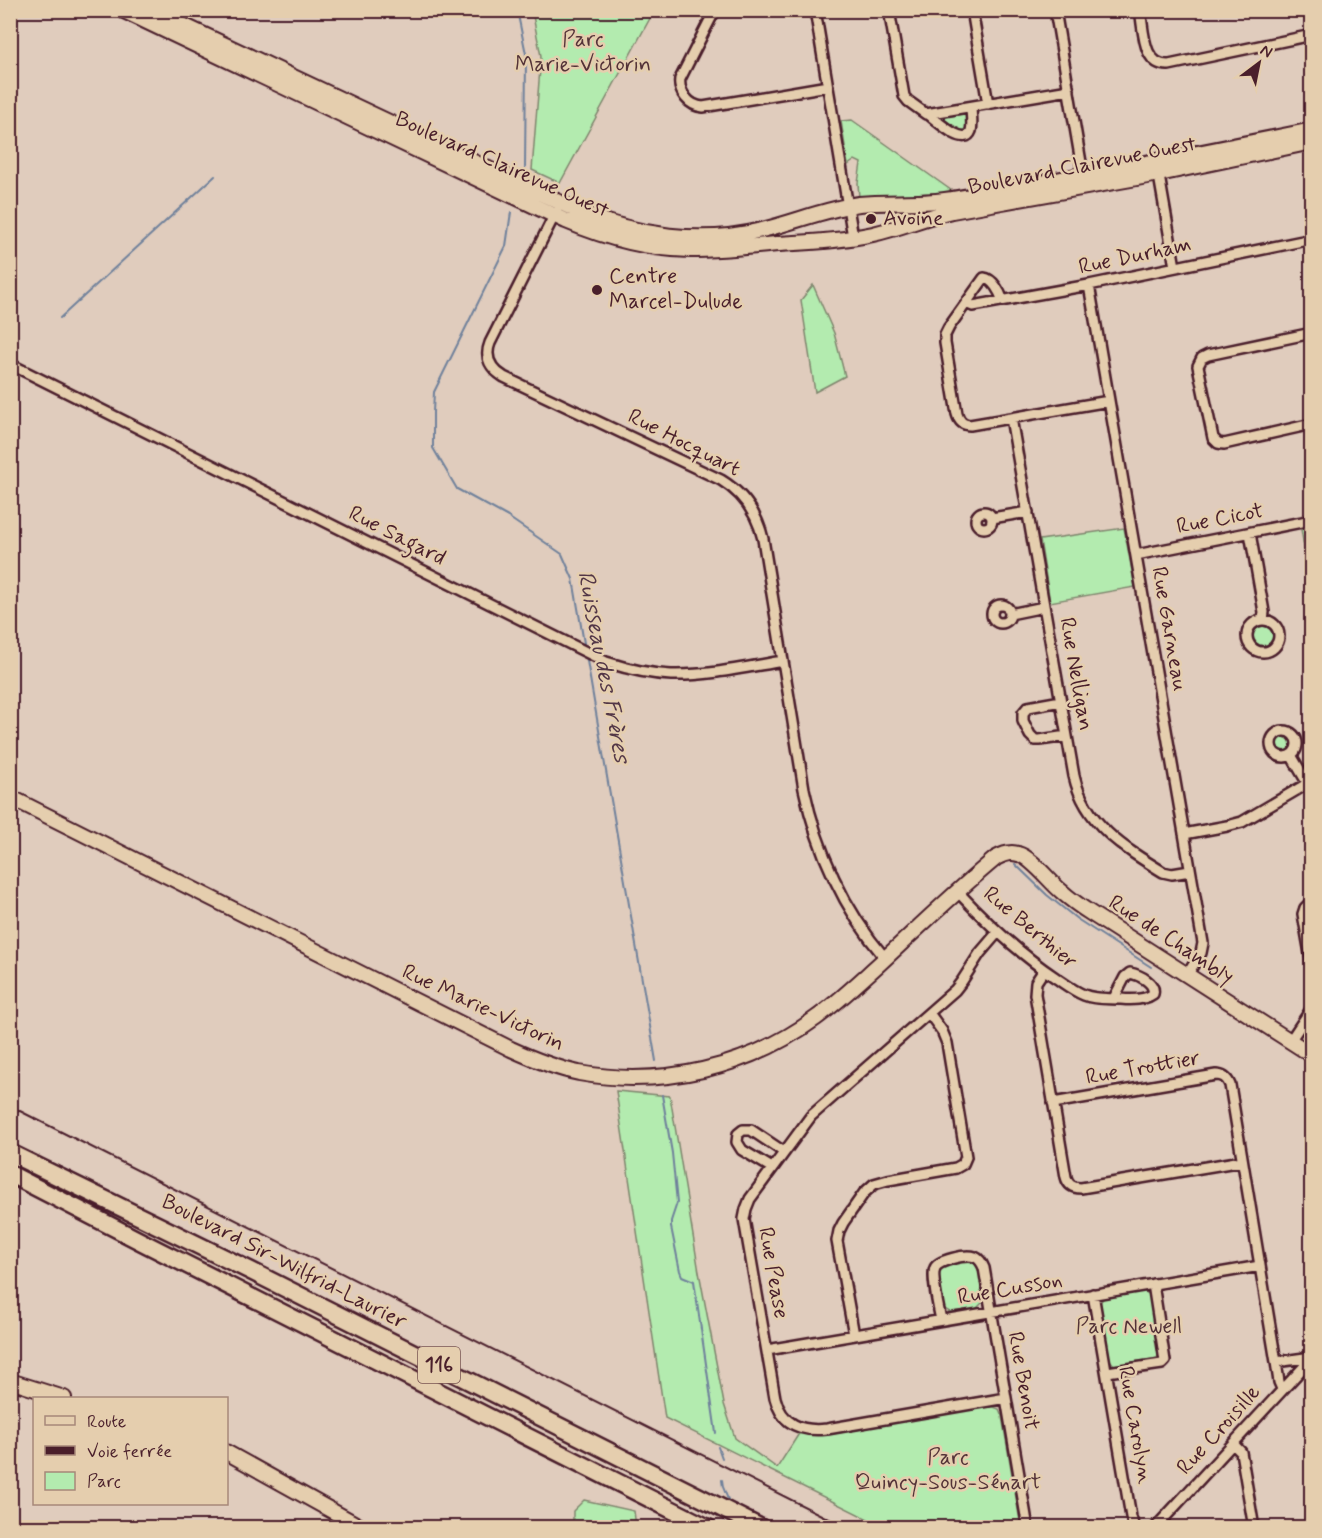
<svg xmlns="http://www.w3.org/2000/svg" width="1322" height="1538" font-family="Mynerve,sans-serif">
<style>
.green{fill:#b3ebaf;stroke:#7e856d;stroke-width:1.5}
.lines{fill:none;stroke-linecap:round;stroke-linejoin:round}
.stream{stroke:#6f819b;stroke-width:2}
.street-casing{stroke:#4a1f2b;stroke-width:14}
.secondary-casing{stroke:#4a1f2b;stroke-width:18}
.highway-casing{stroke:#4a1f2b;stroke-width:21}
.street{stroke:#e5ceae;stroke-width:9}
.secondary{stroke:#e5ceae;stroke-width:14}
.highway{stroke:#e5ceae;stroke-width:16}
.rail{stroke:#4a1f2b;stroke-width:2}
.poi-dot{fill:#4a1f2b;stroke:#e5ceae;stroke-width:2}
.labels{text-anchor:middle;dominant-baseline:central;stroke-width:5;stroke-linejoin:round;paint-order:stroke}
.shield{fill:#e5ceae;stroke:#785452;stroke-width:1.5}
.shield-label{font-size:21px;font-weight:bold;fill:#4a1f2b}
.park-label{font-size:22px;fill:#543338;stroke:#e5ceae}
.street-label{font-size:22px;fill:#4a1f2b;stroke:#e5ceae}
.poi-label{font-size:22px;fill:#4a1f2b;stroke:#e5ceae;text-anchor:start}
.water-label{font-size:24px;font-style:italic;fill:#533747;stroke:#e5ceae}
</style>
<rect width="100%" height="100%" fill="#e0ccbd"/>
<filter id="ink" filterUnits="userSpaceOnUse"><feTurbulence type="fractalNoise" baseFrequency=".0167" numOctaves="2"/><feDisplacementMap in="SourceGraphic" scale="12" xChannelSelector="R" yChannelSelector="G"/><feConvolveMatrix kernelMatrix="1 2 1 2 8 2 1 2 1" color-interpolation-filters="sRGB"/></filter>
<g filter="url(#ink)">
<path class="green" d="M532,11H654L560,183L532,170L541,56Z
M962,114H964L966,116V128L963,131H960L943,118L944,117Z
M852,120L955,193L934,196L859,198L858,183L861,163L855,160L848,165L841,121Z
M813,285L834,333L845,376L815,392L801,300Z
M1311,527H1312L1311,590L1301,529Z
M1124,528L1135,587L1050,602L1040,540Z
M1253 636a10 10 0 1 1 20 0a10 10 0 1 1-20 0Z
M1276 743a8 8 0 1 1 16 0a8 8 0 1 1-16 0Z
M616,1091L670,1096L699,1272L724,1404L735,1438L777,1468L800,1432L808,1435H827L991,1406L999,1409L1002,1416L1021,1527H884L665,1418Z
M968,1261L976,1264L979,1269L983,1302L976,1309L950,1312C946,1310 945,1310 943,1306C941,1300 937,1273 941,1269C946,1262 961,1263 968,1261Z
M1143,1291L1149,1294L1159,1354L1157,1358L1153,1359L1114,1365L1110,1360L1100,1302L1104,1298Z
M584,1500L634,1511L636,1527H573V1511Z"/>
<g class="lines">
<path class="stream" d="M517,10L526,54L525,169
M511,212L506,246L434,392L433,412V448L457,489L508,517L562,554L573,579L585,649
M60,318L215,176
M586,655L656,1061
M1015,864L1047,895L1077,919L1151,967
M662,1095L672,1153L677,1203L671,1221V1227L680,1271L682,1276L694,1281L716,1433
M718,1447L722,1458
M722,1480L723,1487L729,1502"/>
<g class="street-casing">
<path id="street" d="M715,10L680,79C678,92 689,106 703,107L828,86
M815,10L853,237
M889,10L904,96L908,101L926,114L1069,90
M972,10L988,104
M1055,10L1084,180
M1140,10C1144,30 1142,66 1169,65L1312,35
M928,114C936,120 965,148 971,131C973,124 971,114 971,107
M1158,170L1175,267
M556,212L490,343C484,358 491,369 504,377L721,480C744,494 757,513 763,539L804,789C817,850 844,910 885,958
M1089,285L1203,943L1201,953L1187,975
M1003,301C1000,292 993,279 984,278L949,327L945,335V343L957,414C959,421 963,425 970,425L1109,401
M966,303L973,306L1089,285L1312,239
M1312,333L1208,355L1202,358L1198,366L1213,438L1218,443L1224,444L1312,424
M10,364L606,662C628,669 649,674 671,675C708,676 747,667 783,661
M1011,418L1074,776C1085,824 1124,848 1163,872L1172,874L1190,871
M976 520a8 8 0 1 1 16 0a8 8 0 1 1-16 0Z
M992,518L1028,512
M1250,533L1264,612L1263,620
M1136,555L1312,520
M992 614a9 9 0 1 1 18 0a9 9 0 1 1-18 0Z
M1010,614L1044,607
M1247 636a16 16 0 1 1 32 0a16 16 0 1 1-32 0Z
M1061,701L1028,707L1023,713V721L1030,735L1035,740H1040L1067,736
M1271 744a13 13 0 1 1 26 0a13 13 0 1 1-26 0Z
M1291,755L1308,784
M1184,834L1227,826L1242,822L1312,781
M958,892C988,924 1020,954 1056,978C1065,984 1074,991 1084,995C1096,1000 1109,998 1121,999C1131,1000 1145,1000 1153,994C1156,983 1140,975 1130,973L1125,977L1114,998
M1312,901L1305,908L1303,914L1312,965
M998,932L980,953L962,981L955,990L811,1116L750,1199L746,1209L744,1219L775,1398C782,1425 801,1432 827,1429L1006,1398
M1044,970L1036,982L1035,994L1066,1177C1068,1185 1073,1188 1081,1188L1242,1161
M1290,1041L1312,1008
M1053,1103L1216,1075C1223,1075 1227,1078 1230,1085L1276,1362L1279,1382L1282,1389
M772,1168L742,1150L737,1142L738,1134L743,1130H751L784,1152
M1093,1294L1131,1517L1134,1528
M941,1320C939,1310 931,1276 935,1268C938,1260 966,1254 975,1257C980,1259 982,1263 984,1268L1028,1528
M854,1335L837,1241L839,1231L843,1223L864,1193L874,1184L888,1180L956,1168L963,1164L966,1157L947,1043L942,1031L929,1013
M767,1350L1260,1266
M1276,1362L1312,1357
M1107,1372L1162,1364L1165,1361L1153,1284
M1233,1444L1241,1452L1254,1528
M1155,1528L1312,1358"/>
</g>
<g class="secondary-casing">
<path id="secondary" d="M122,10L566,221C606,238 647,249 690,250C719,250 748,247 777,244C809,242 841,241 873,234C900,228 925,217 952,211L1159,174L1312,142
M151,10L580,212C637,236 701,245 762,230C795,222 825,209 859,204C887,201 916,204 945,200C985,194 1026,186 1066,178C1148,163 1230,147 1312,130
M10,797L511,1049C533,1059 555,1068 579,1073C662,1088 748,1068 816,1018C838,1002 858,983 878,965C917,929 955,892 996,858C1003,854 1010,851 1018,854C1031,857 1050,882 1061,891C1071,900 1081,907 1092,914L1312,1055
M10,1381L64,1398
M226,1452L363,1528"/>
</g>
<g class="highway-casing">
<path id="highway" d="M10,1153L251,1271L761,1528
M10,1174L142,1242L708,1528"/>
</g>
<use href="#street" class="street"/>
<use href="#secondary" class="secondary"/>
<use href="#highway" class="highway"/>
<path class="rail" d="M10,1106L847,1528"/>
</g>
</g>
<g class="poi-dot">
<circle cx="871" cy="219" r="6"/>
<circle cx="597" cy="290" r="6"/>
</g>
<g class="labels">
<rect class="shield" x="418" y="1347" width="42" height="36" rx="4.5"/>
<g class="shield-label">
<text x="439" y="1365">116</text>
</g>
<g class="park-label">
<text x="583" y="40">Parc<tspan x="583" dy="25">Marie-Victorin</tspan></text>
<text x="1129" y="1327">Parc Newell</text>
<text x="948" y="1458">Parc<tspan x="948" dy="25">Quincy-Sous-Sénart</tspan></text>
</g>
<g class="street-label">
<text transform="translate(502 165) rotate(24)">Boulevard Clairevue Ouest</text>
<text transform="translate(1082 166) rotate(-11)">Boulevard Clairevue Ouest</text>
<text transform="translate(1135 256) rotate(-12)">Rue Durham</text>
<text transform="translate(684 443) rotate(27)">Rue Hocquart</text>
<text transform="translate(1220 519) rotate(-11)">Rue Cicot</text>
<text transform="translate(397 536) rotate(27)">Rue Sagard</text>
<text transform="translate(1169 629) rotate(80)">Rue Garneau</text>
<text transform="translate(1076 674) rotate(80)">Rue Nelligan</text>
<text transform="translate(1030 928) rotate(40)">Rue Berthier</text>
<text transform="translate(1171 940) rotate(33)">Rue de Chambly</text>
<text transform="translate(483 1008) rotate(25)">Rue Marie-Victorin</text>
<text transform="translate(1143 1068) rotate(-10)">Rue Trottier</text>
<text transform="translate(284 1262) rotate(27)">Boulevard Sir-Wilfrid-Laurier</text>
<text transform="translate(773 1273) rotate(80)">Rue Pease</text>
<text transform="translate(1010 1289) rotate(-10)">Rue Cusson</text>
<text transform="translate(1023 1381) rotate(80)">Rue Benoit</text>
<text transform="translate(1135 1425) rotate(80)">Rue Carolyn</text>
<text transform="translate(1219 1430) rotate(-48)">Rue Croisille</text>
</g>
<g class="poi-label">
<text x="883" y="219">Avoine</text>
<text x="609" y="277">Centre<tspan x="609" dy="25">Marcel-Dulude</tspan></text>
</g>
<g class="water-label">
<text transform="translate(603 667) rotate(79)">Ruisseau des Frères</text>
</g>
</g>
<rect width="1322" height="1538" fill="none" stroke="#e5ceae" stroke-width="36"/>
<rect x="18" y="18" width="1286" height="1502" fill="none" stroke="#4a1f2b" stroke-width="2" filter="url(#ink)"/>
<rect x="33" y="1397" width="195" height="108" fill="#e5ceae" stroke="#a7887a" stroke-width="1.5"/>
<rect x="45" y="1416" width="30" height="9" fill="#e5ceae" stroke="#a7887a" stroke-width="1.5"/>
<text x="87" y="1427" font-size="18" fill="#4a1f2b">Route</text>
<rect x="45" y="1446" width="30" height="9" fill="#4a1f2b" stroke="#a7887a" stroke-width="1.5"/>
<text x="87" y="1457" font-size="18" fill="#4a1f2b">Voie ferrée</text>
<rect x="45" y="1472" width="30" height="18" fill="#b3ebaf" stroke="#a7887a" stroke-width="1.5"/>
<text x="87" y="1487" font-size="18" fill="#4a1f2b">Parc</text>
<g transform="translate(1259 63) rotate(32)" stroke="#e5ceae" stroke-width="4.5" paint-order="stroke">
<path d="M0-4.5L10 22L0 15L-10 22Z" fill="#4a1f2b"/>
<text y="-9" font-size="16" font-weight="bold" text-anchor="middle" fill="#4a1f2b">N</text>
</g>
</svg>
